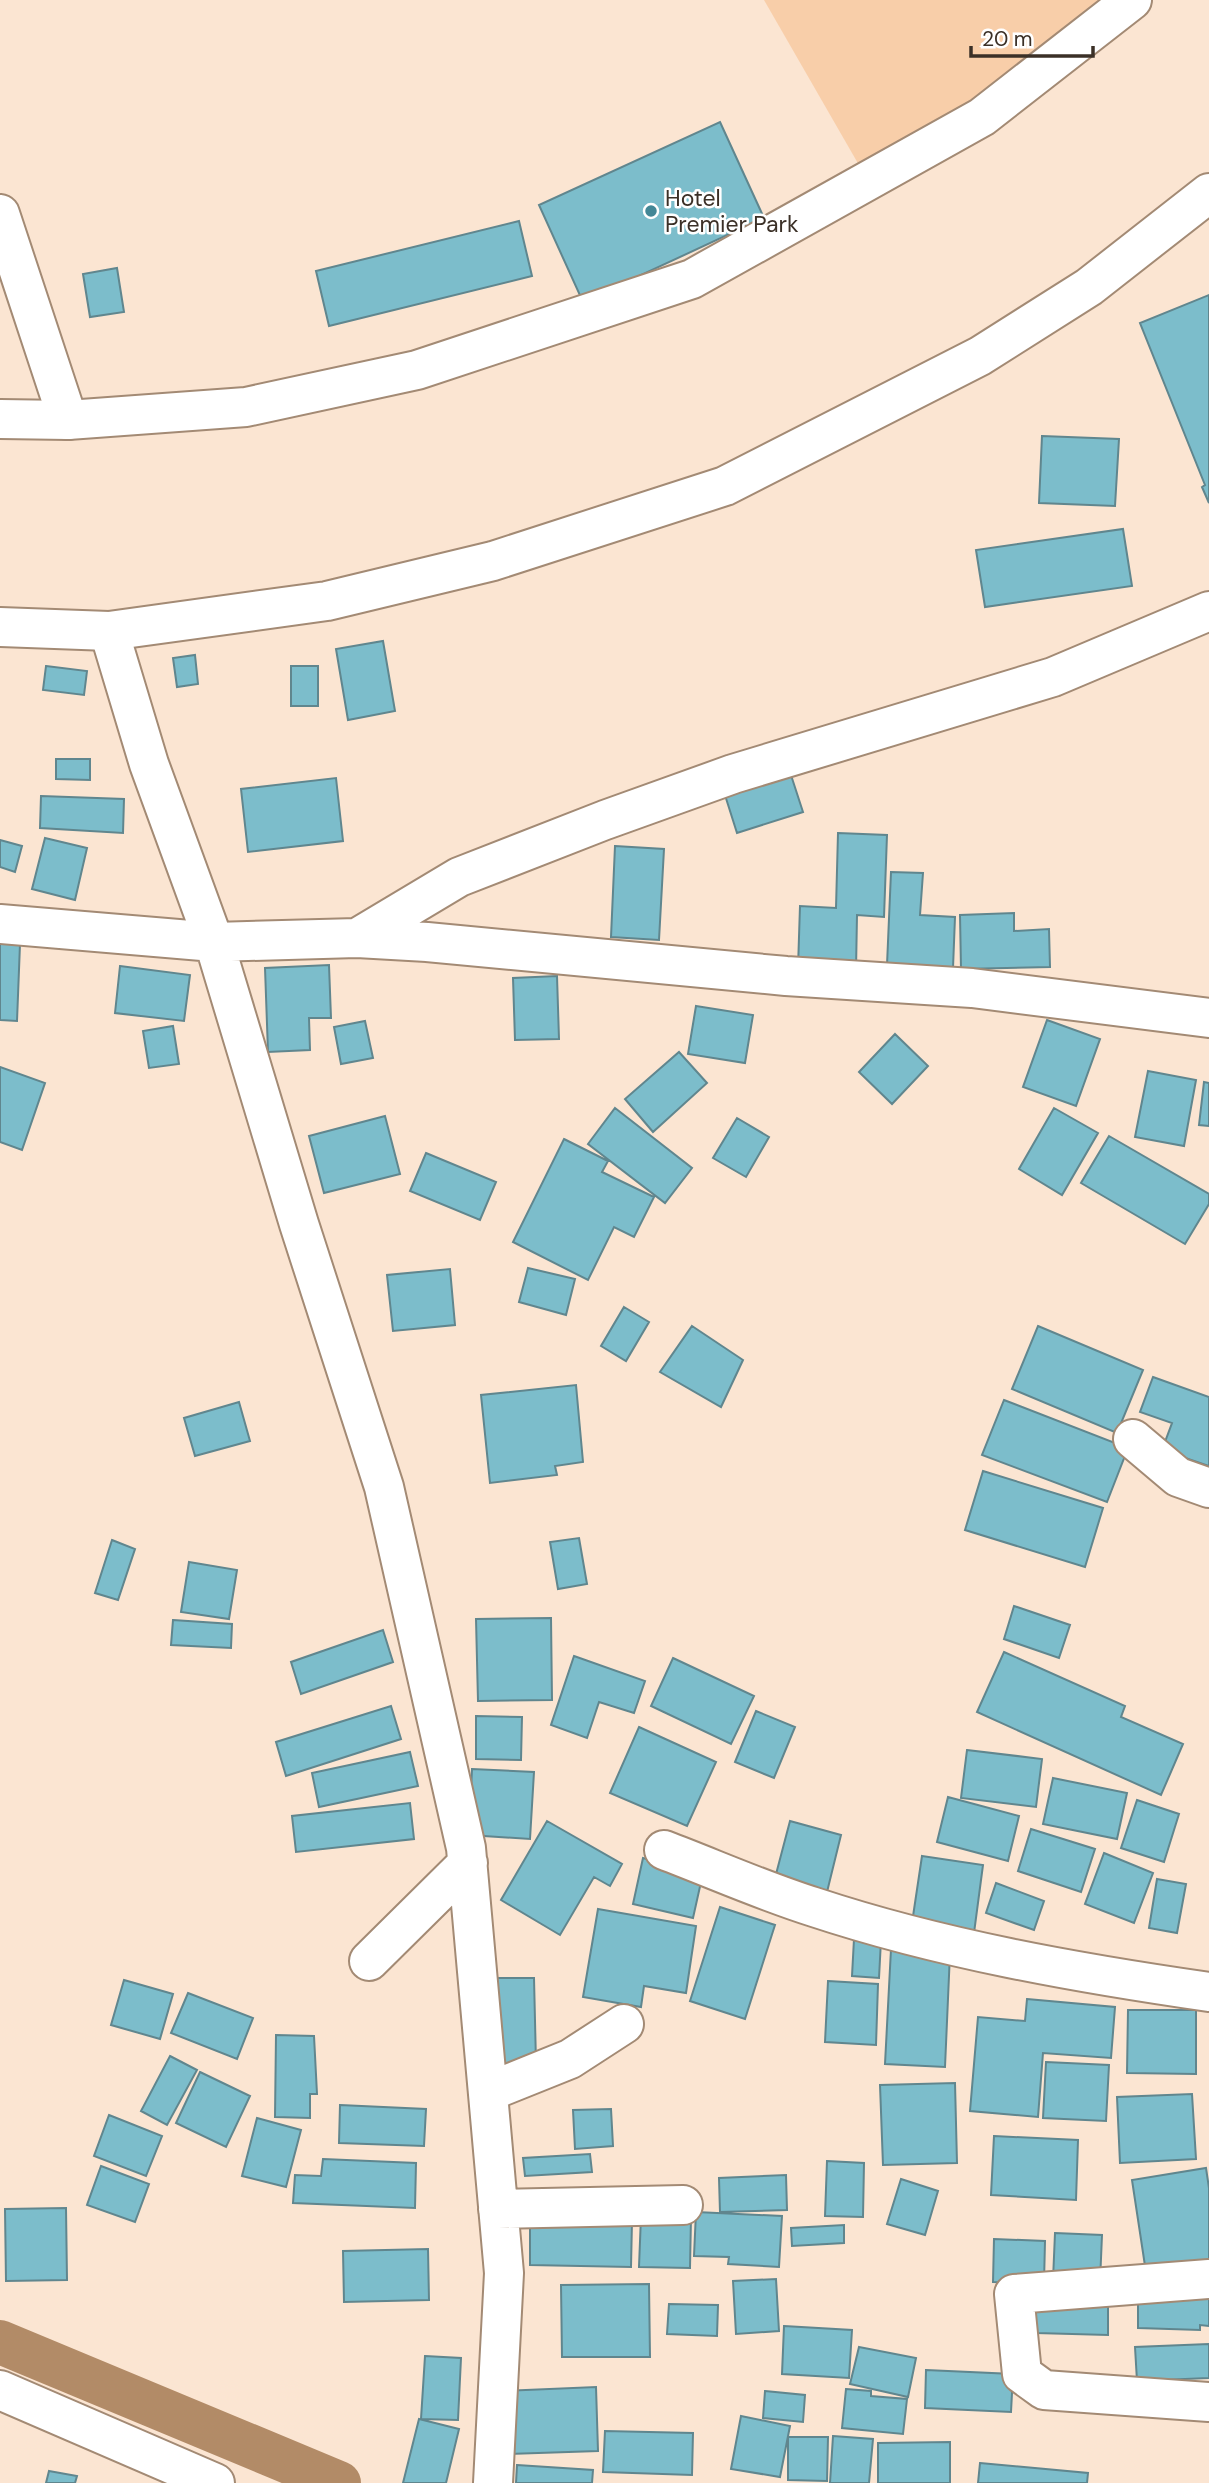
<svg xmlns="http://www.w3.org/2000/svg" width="1209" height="2483" font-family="'DM Sans',sans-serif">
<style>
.green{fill:#f8cea9}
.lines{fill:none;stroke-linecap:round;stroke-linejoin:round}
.canal{stroke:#b28b67;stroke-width:44}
.building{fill:#7cbdcb;stroke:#60868e;stroke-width:2}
.minor-casing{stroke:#a38a74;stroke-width:42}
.tertiary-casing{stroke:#a38a74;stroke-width:42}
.minor{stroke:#fff;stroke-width:38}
.tertiary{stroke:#fff;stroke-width:38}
.poi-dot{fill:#438796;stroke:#fff;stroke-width:2.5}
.labels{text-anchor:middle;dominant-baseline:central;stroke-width:5;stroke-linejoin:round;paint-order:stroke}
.poi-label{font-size:23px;fill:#3b3027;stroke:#fff;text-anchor:start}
</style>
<rect width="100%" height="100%" fill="#fbe5d2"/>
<path class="green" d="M764,0H1105L871,186Z"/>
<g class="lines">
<path class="canal" d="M0,2342L339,2483"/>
</g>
<path class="building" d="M720,122L764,218L583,302L539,205Z
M519,221L532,276L329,326L316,271Z
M117,268L124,312L90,317L83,274Z
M1209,295V503L1202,487L1205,485L1140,323Z
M1042,436L1119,439L1115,506L1039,503Z
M1123,529L1132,586L985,607L976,550Z
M383,641L395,711L348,720L336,649Z
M195,655L198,684L177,687L173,658Z
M46,666L87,671L84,695L43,690Z
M291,666H318V706H291Z
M56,759H90V780L56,779Z
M790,772L803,812L737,833L724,792Z
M336,778L343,841L248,852L241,789Z
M41,796L124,799L123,833L40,828Z
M838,833L887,835L884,917L857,915L856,970L798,968L800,906L836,908Z
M45,838L87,848L75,900L32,889Z
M0,840L22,846L15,872L0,867Z
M615,846L664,849L659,940L611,937Z
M891,872L923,873L920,915L955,917L953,968L887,965Z
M1014,913V931L1049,929L1050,967L961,969L960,915Z
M0,944H20L17,1021L0,1020Z
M329,965L331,1018H309L310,1050L268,1052L265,968Z
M120,966L190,975L184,1021L115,1013Z
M557,976L559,1039L515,1040L513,978Z
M696,1006L753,1015L745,1063L688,1054Z
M1047,1020L1100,1039L1076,1106L1023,1087Z
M365,1021L373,1058L341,1064L334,1027Z
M173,1026L179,1064L149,1068L143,1031Z
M895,1034L928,1066L892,1104L859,1072Z
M679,1052L707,1083L653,1132L625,1099Z
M0,1067L45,1083L22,1150L0,1142Z
M1148,1071L1196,1080L1184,1146L1135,1137Z
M1204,1082L1209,1083V1126L1199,1125Z
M615,1108L692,1168L665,1203L588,1144Z
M1054,1108L1098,1133L1062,1195L1019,1169Z
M385,1116L400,1174L324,1193L309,1136Z
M737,1118L769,1137L746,1177L713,1158Z
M1109,1136L1209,1194V1204L1185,1244L1081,1183Z
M564,1139L608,1161L602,1172L654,1197L634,1237L614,1227L588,1280L513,1242Z
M426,1153L496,1182L480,1220L410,1191Z
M528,1268L575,1279L566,1315L519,1302Z
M450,1269L455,1325L393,1331L387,1275Z
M624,1307L649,1322L626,1361L601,1346Z
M692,1326L743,1360L721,1407L660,1372Z
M1038,1326L1143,1370L1117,1433L1012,1389Z
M1153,1377L1209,1397V1466L1162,1450L1172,1423L1140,1412Z
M576,1385L583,1462L555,1466L557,1475L490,1483L481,1395Z
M1004,1400L1128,1448L1107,1502L982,1455Z
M239,1402L250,1441L195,1456L184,1418Z
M983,1471L1103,1508L1085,1567L965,1530Z
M579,1538L587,1584L558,1589L550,1542Z
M112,1540L135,1549L118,1600L95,1593Z
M189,1562L237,1570L229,1619L181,1612Z
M1014,1606L1070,1625L1059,1658L1004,1639Z
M551,1618L552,1700L478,1701L476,1619Z
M173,1620L232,1624L231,1648L171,1645Z
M383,1630L393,1662L301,1694L291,1662Z
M1004,1652L1125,1706L1121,1717L1183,1744L1161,1795L977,1712Z
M574,1656L645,1681L634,1713L599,1702L587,1738L551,1725Z
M673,1658L754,1696L731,1744L651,1706Z
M391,1706L401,1739L286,1776L276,1742Z
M756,1711L795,1727L774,1778L735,1762Z
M476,1716L522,1717L521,1760L476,1759Z
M639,1727L716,1762L687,1826L610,1793Z
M967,1750L1042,1759L1036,1807L961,1798Z
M410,1752L418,1786L319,1807L312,1773Z
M472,1769L534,1772L530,1839L469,1835Z
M1053,1778L1127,1793L1117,1839L1043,1824Z
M948,1797L1019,1816L1008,1861L937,1842Z
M1137,1800L1179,1814L1164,1862L1121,1848Z
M410,1803L414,1839L296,1852L292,1816Z
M547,1821L622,1864L610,1886L594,1877L560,1935L501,1900Z
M790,1821L841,1835L827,1892L775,1878Z
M1031,1829L1095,1849L1081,1892L1018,1871Z
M1104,1853L1153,1873L1134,1923L1085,1904Z
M922,1856L983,1865L974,1933L912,1923Z
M643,1858L703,1873L693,1918L633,1904Z
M1157,1879L1186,1884L1177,1933L1149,1928Z
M996,1883L1044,1901L1034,1930L986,1913Z
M720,1907L775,1925L745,2019L690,2001Z
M598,1909L696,1926L686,1993L644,1986L641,2007L583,1997Z
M854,1939L881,1940L879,1978L852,1976Z
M891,1949L950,1953L945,2067L885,2064Z
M496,1978H534L536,2063L498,2064Z
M124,1980L173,1994L160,2039L111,2025Z
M828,1981L878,1984L876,2045L825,2042Z
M188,1993L253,2018L237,2059L171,2033Z
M1027,1999L1115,2007L1111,2058L1043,2053L1038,2117L970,2111L978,2017L1025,2021Z
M1128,2010H1196V2074L1127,2073Z
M276,2035L314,2036L317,2094H310V2118L275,2117Z
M170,2056L197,2070L167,2125L141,2111Z
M1046,2062L1109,2065L1106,2121L1043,2118Z
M200,2072L250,2096L226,2147L176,2123Z
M955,2083L957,2163L883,2165L880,2085Z
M1192,2094L1196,2159L1120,2163L1117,2097Z
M340,2105L426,2109L424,2146L339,2143Z
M611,2109L613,2146L575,2149L573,2110Z
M109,2115L162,2136L146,2176L94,2156Z
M257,2118L301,2130L286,2187L242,2176Z
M994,2136L1078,2140L1076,2200L991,2195Z
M590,2154L592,2172L525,2176L523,2158Z
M323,2159L416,2163L415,2208L293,2203L295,2175L321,2176Z
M827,2161L864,2163L863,2217L825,2216Z
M101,2166L149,2184L135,2222L87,2205Z
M1206,2168L1209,2188V2269L1147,2279L1132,2180Z
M786,2175L787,2210L720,2212L719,2178Z
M901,2179L938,2191L925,2235L887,2224Z
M66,2208L67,2280L6,2281L5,2209Z
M696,2212L782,2216L779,2267L728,2264L729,2257L694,2256Z
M641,2216L691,2217L690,2268L639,2267Z
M530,2220L632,2221L631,2267L530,2265Z
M844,2225V2243L792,2246L791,2228Z
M1055,2233L1102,2235L1100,2282L1053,2280Z
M994,2239L1045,2241L1044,2283L993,2282Z
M428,2249L429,2300L344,2302L343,2251Z
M776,2279L779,2331L736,2334L733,2281Z
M649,2284L650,2357H562L561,2285Z
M1138,2292L1209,2293V2326L1200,2325V2330L1138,2328Z
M1036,2298L1108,2300V2335L1036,2333Z
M669,2304L718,2305L717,2336L667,2334Z
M784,2326L852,2330L849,2378L782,2374Z
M1209,2344V2378L1137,2381L1135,2347Z
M859,2347L916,2358L908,2397L850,2384Z
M425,2356L461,2358L458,2420L421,2419Z
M926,2370L1013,2374L1011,2412L925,2408Z
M596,2387L598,2451L506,2454L504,2391Z
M846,2389L871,2391V2396L907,2399L903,2434L842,2428Z
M765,2391L805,2395L803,2422L763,2418Z
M741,2416L790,2426L780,2477L731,2469Z
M419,2419L459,2429L446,2483H403Z
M605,2431L693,2433L692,2475L603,2472Z
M833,2436L873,2439L869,2483H830Z
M788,2437H828L827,2481L788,2480Z
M950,2442V2483H878V2443Z
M980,2463L1088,2473L1087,2483H978Z
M517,2465L593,2470L592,2483H516Z
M49,2471L77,2476L75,2483H46Z"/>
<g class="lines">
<g class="minor-casing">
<path id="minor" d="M0,214L68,420
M109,631L149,764L214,942L299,1224L384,1487L466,1848L504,2273L493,2483
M0,924L214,942L357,938L427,942L786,976L972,988L1209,1018
M357,938L459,877L605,820L733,774L1053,677L1209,611
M1133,1439L1178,1477L1209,1488
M664,1850C714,1869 763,1891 814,1907C941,1949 1077,1973 1209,1992
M369,1961L468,1863
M488,2092L570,2059L624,2024
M498,2209L683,2205
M1209,2279L1014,2294L1022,2374L1044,2390L1209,2402
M0,2390L215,2483"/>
</g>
<g class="tertiary-casing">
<path id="tertiary" d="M0,419L68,420L246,407L417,370L692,279L982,117L1132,0
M0,627L109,631L327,601L493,561L725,486L980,356L1089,287L1209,193"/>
</g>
<use href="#minor" class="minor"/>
<use href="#tertiary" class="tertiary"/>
</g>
<circle class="poi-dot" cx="651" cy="211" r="7"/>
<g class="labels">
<g class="poi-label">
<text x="665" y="198">Hotel<tspan x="665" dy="26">Premier Park</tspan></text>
</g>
</g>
<path d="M971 46v10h122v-10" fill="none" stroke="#3b3027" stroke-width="3.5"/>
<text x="982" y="46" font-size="21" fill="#3b3027" stroke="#ffffff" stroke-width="5" paint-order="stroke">20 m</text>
</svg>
